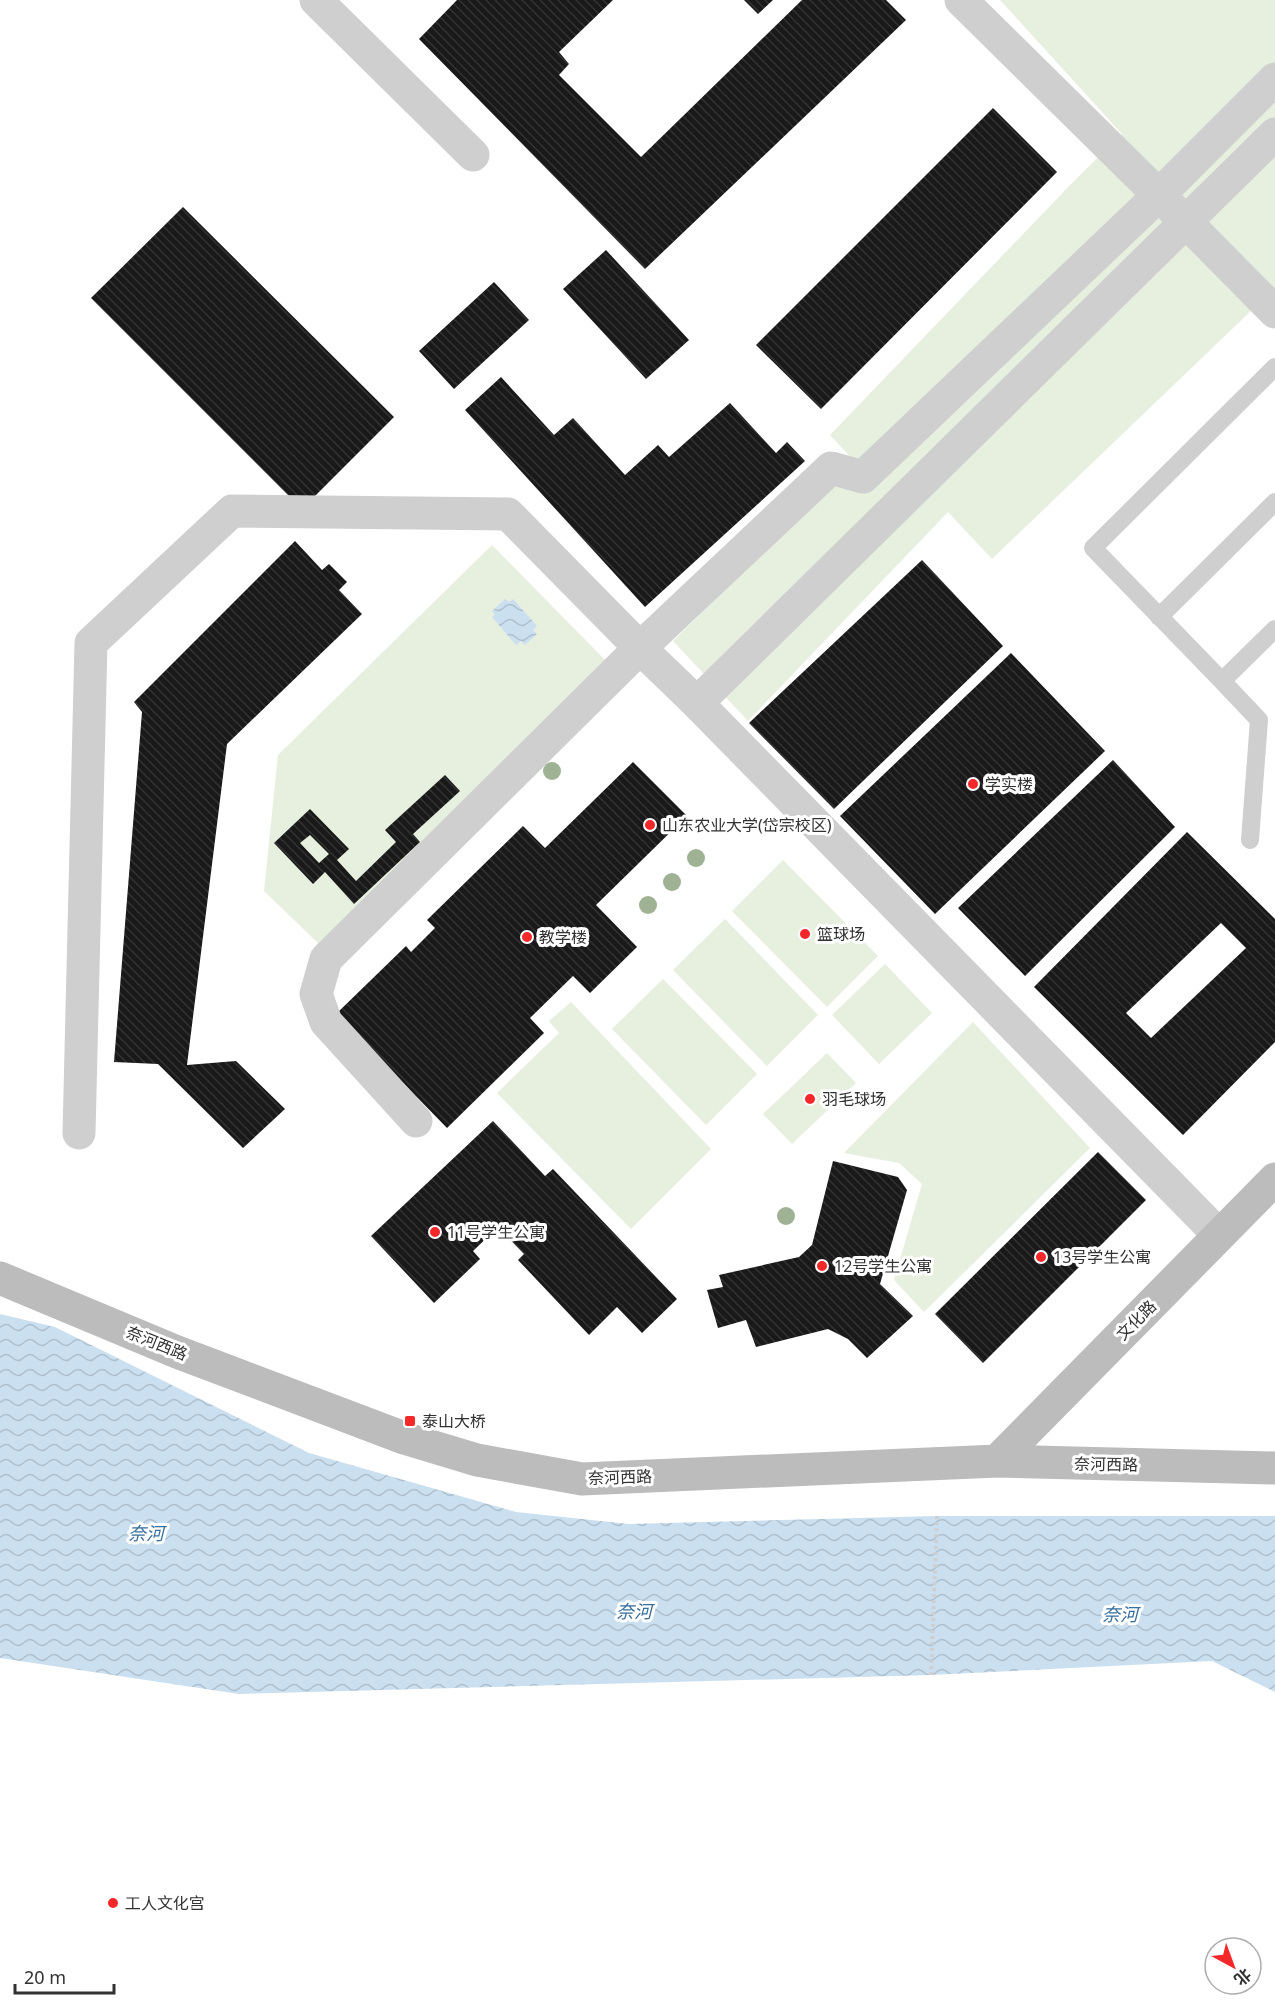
<svg xmlns="http://www.w3.org/2000/svg" width="1275" height="2008" font-family="'Noto Sans','Noto Sans SC',sans-serif">
<style>
.garden{fill:#e7efdf}
.water{fill:url(#water-waves)}
.building{fill:url(#building-back-hatch);fill-rule:evenodd}
.lines{fill:none;stroke-linecap:round;stroke-linejoin:round}
.path{stroke:#cfcfcf;stroke-width:4;stroke-dasharray:3 3;stroke-linecap:butt}
.lane{stroke:#cfcfcf;stroke-width:18}
.street{stroke:#cfcfcf;stroke-width:33}
.secondary{stroke:#bcbcbc;stroke-width:33}
.tree{fill:#9fb293}
.poi-dot{fill:#f52829;stroke:#fff;stroke-width:2}
.labels{text-anchor:middle;dominant-baseline:central;stroke-width:6;stroke-linejoin:round;paint-order:stroke}
.poi-label{font-size:16px;fill:#323232;stroke:#fff;text-anchor:start}
.street-label{font-size:16px;fill:#323232;stroke:#fff}
.water-label{font-size:18px;font-style:italic;fill:#376e9d;stroke:#fff}
</style>
<defs>
<pattern id="water-waves" width="16" height="10" patternUnits="userSpaceOnUse" patternTransform="scale(1.5)"><rect width="16" height="10" fill="#cadff0"/><path d="M0 5q4-4 8 0t8 0" fill="none" stroke="#aec0ce"/></pattern>
<pattern id="building-back-hatch" width="6" height="6" patternUnits="userSpaceOnUse" patternTransform="scale(1.5)"><rect width="6" height="6" fill="#191919"/><path d="M-1 5l2 2M0 0l6 6M5-1l2 2" fill="none" stroke="#323232"/></pattern>
</defs>
<rect width="100%" height="100%" fill="#fff"/>
<path class="garden" d="M1000,0H1275V288L992,559L948,512L748,721L673,641L855,462L830,435L1074,181L1122,134Z
M492,545L608,663L321,946L264,891L278,755Z
M783,860L878,956L827,1007L732,911Z
M725,919L818,1015L767,1066L673,970Z
M885,964L932,1013L879,1064L832,1015Z
M663,979L757,1074L706,1125L612,1029Z
M571,1002L711,1149L631,1229L497,1093L559,1033L549,1021Z
M973,1022L1090,1148L924,1312L894,1280L922,1184L899,1163L844,1153Z
M827,1053L856,1083L792,1144L763,1114Z"/>
<path class="water" d="M505,599L509,602L513,599L537,626L533,630L537,634L525,645L521,641L516,645L492,617L495,614L492,611Z
M0,1314L55,1327L309,1453L516,1512L629,1524L937,1516H1275V1692L1212,1661L931,1675L239,1694L0,1658Z"/>
<path class="building" d="M457,0H613L559,52L569,64L559,75L641,157L802,0H886L906,20L645,269L419,39Z
M744,0H773L758,14Z
M993,108L1057,172L821,409L756,345Z
M183,207L394,417L302,509L91,298Z
M606,250L689,340L646,379L563,289Z
M494,282L529,320L454,389L419,351Z
M501,377L554,435L573,418L625,475L658,445L669,457L730,403L776,453L787,442L805,461L645,607L465,410Z
M295,541L322,570L329,564L347,582L339,590L362,614L227,744L187,1065L236,1061L285,1109L243,1148L158,1064L114,1062L142,712L134,702Z
M922,560L1003,646L834,809L749,723Z
M1011,653L1105,751L935,914L840,816Z
M1113,760L1175,827L1025,976L958,908Z
M633,762L687,816L596,905L637,947L590,993L573,976L530,1018L544,1033L447,1128L336,1014L406,946L411,952L435,928L427,920L523,826L545,848Z
M445,775L460,791L413,834L420,842L354,904L325,872L313,884L274,843L310,809L349,849L337,860L356,881L396,842L385,830ZM310,835L329,854L319,863L300,843Z
M1187,832L1275,919V1042L1183,1135L1034,987ZM1221,923L1246,948L1151,1038L1126,1013Z
M493,1121L545,1176L553,1169L677,1299L642,1333L617,1307L589,1335L518,1260L524,1254L498,1227L473,1251L480,1259L434,1303L371,1236Z
M1098,1152L1146,1200L983,1363L935,1314Z
M833,1161L898,1177L907,1190L880,1284L913,1316L867,1358L848,1339L828,1329L756,1347L746,1320L718,1328L707,1290L723,1287L719,1275L799,1257L812,1245Z"/>
<g class="lines">
<path class="path" d="M931,1675L937,1516"/>
<path class="lane" d="M1275,367L1093,548L1222,681L1275,629
M1159,617L1275,502
M1222,681L1259,720L1250,840"/>
<path class="street" d="M316,0L473,155
M961,0L1186,222L1275,312
M697,703L640,648L831,468L863,477L1159,195L1275,79
M79,1133L91,643L232,511L508,514L640,648L326,959L316,994L326,1022L416,1121
M1219,1235L697,703L1275,134"/>
<path class="secondary" d="M0,1278L177,1352L404,1438L477,1460L582,1479L997,1461L1275,1468
M997,1461L1275,1179"/>
</g>
<g class="tree">
<circle cx="552" cy="771" r="9"/>
<circle cx="696" cy="858" r="9"/>
<circle cx="672" cy="882" r="9"/>
<circle cx="648" cy="905" r="9"/>
<circle cx="786" cy="1216" r="9"/>
</g>
<g class="poi-dot">
<circle cx="973" cy="784" r="6"/>
<circle cx="650" cy="825" r="6"/>
<circle cx="805" cy="934" r="6"/>
<circle cx="527" cy="937" r="6"/>
<circle cx="810" cy="1099" r="6"/>
<circle cx="435" cy="1232" r="6"/>
<circle cx="1041" cy="1257" r="6"/>
<circle cx="822" cy="1266" r="6"/>
<rect x="404" y="1415" width="12" height="12" rx="3"/>
<circle cx="113" cy="1903" r="6"/>
</g>
<g class="labels">
<g class="poi-label">
<text x="985" y="784">学实楼</text>
<text x="662" y="825">山东农业大学(岱宗校区)</text>
<text x="817" y="934">篮球场</text>
<text x="539" y="937">教学楼</text>
<text x="822" y="1099">羽毛球场</text>
<text x="447" y="1232">11号学生公寓</text>
<text x="1053" y="1257">13号学生公寓</text>
<text x="834" y="1266">12号学生公寓</text>
<text x="422" y="1421">泰山大桥</text>
<text x="125" y="1903">工人文化宫</text>
</g>
<g class="street-label">
<text transform="translate(1136 1320) rotate(-45)">文化路</text>
<text transform="translate(157 1343) rotate(22)">奈河西路</text>
<text transform="translate(1106 1464) rotate(1)">奈河西路</text>
<text transform="translate(620 1477) rotate(-2)">奈河西路</text>
</g>
<g class="water-label">
<text x="146" y="1533">奈河</text>
<text x="634" y="1611">奈河</text>
<text x="1120" y="1614">奈河</text>
</g>
</g>
<g transform="translate(1233 1966) rotate(139)"><circle r="28" fill="#ffffff" stroke="#adadad" stroke-width="1.5"/>
<path d="M0-4.5L10 22L0 15L-10 22Z" fill="#f52829"/>
<text y="-9" font-size="16" font-weight="bold" text-anchor="middle" fill="#323232">北</text>
</g>
<path d="M15 1984v9h99v-9" fill="none" stroke="#323232" stroke-width="3"/>
<text x="24" y="1984" font-size="18" fill="#323232" stroke="#ffffff" stroke-width="4.5" paint-order="stroke">20 m</text>
</svg>
